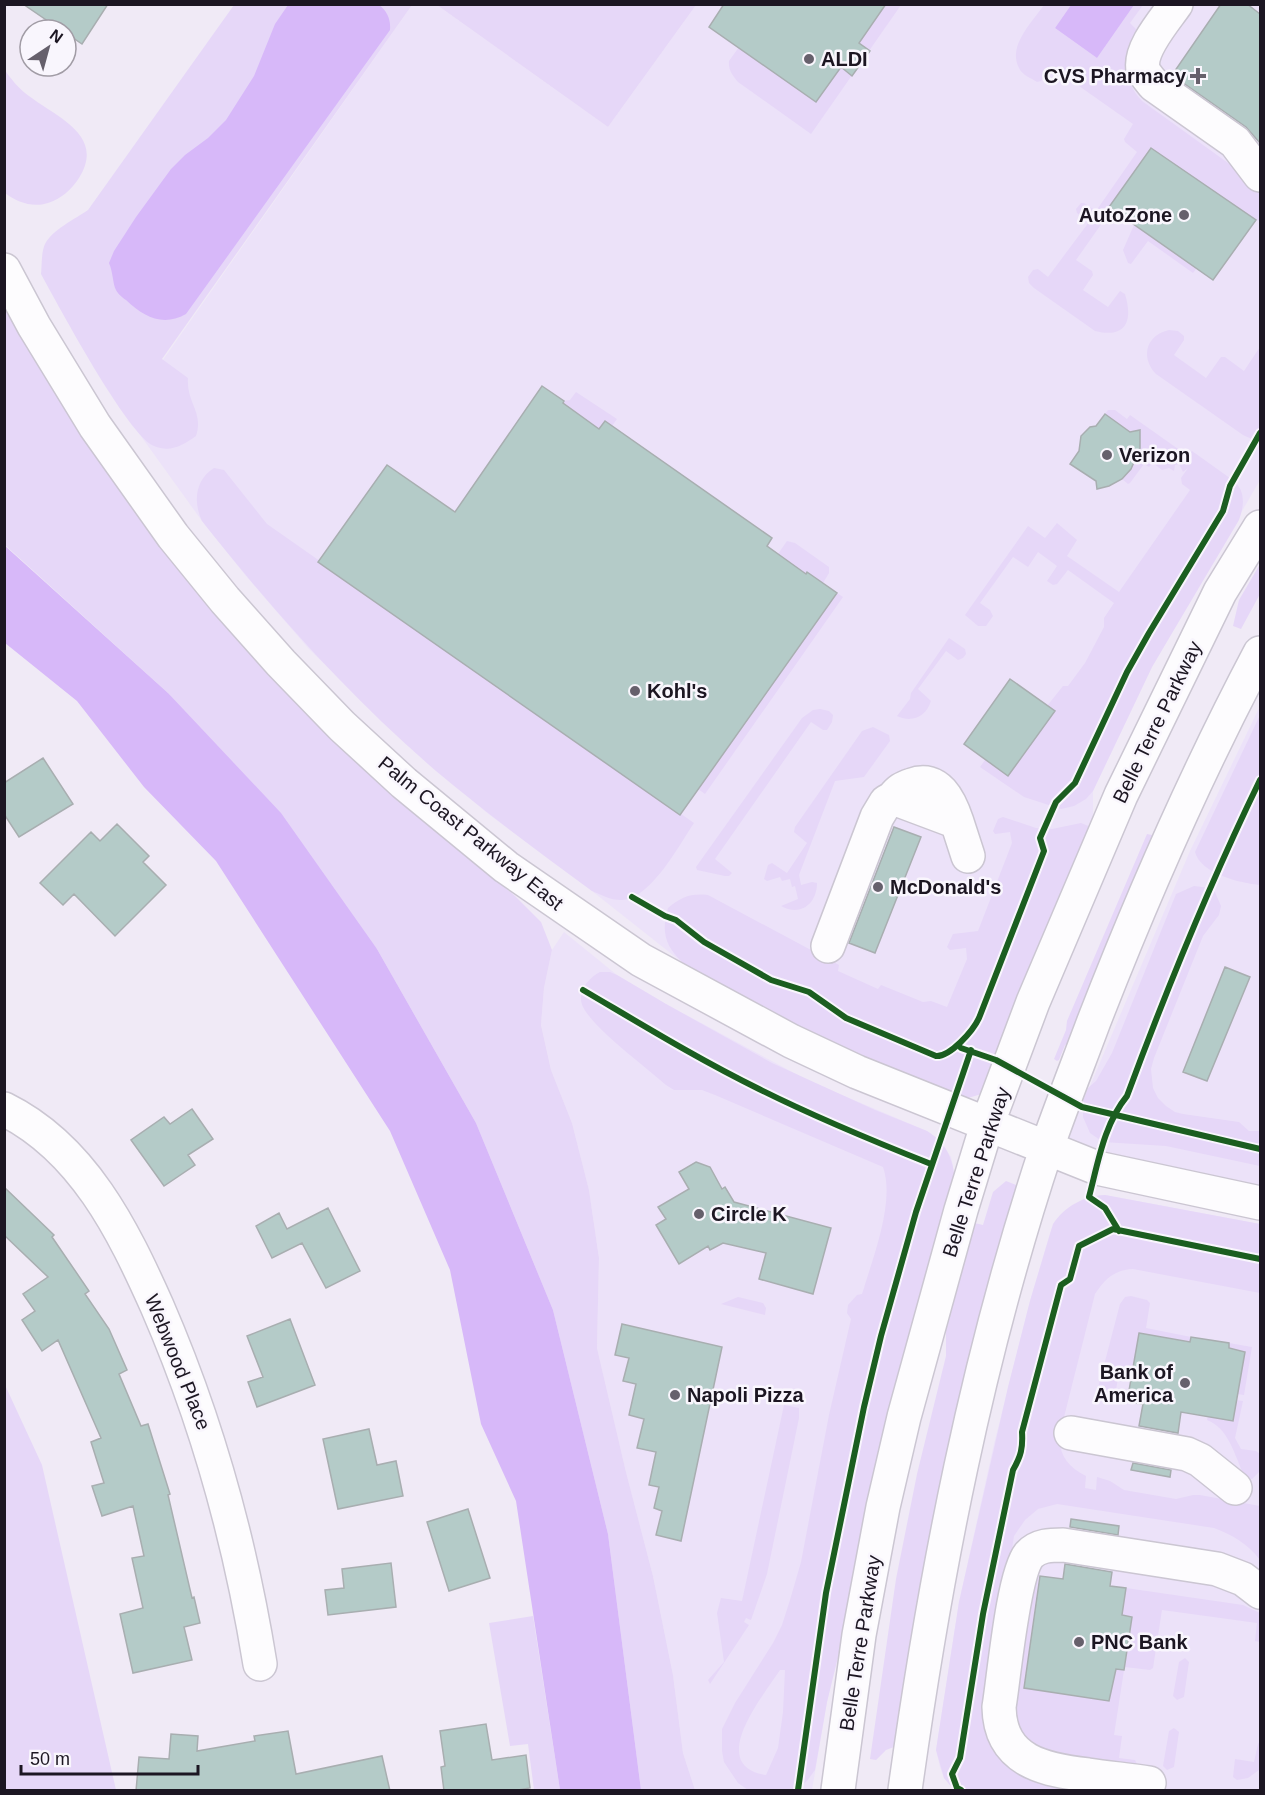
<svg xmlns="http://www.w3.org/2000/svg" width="1265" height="1795" font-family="Arial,sans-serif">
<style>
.built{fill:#ece2f9}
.green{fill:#e6d7f8;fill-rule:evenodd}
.water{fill:#d7b8f9}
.building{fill:#b4cbc8;stroke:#a8aeb0;stroke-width:1.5}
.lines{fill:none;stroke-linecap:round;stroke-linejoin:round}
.minor-casing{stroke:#cbc6d2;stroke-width:36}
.major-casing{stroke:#cbc6d2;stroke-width:36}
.minor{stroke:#fdfcfe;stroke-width:33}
.major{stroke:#fdfcfe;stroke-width:33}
.cycleway-casing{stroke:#f9f6fd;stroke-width:10}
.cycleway{stroke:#1b5e20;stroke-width:6}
.poi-dot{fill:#66606c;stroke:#f9f6fd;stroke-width:2}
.labels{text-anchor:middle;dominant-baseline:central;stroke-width:5;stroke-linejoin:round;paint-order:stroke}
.poi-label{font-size:20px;font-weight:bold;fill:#1c1622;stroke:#f9f6fd;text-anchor:start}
.street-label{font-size:20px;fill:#1c1622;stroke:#f9f6fd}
</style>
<rect width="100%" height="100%" fill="#f0eaf6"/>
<path class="built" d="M412,5H437L608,127L696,5H1260V480L1152,667L1093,791V828L968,1098L846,1049L794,1024L683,963L592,891L486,812L397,735L309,649L246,576L202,521L125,414Z
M1260,706V1192L1064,1147L1190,851Z
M564,932L617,975L666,1004L809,1081L927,1131L940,1140L951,1157L953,1166L827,1702L812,1790H695L683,1753L673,1675L653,1576L626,1472L597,1348L599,1258L589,1190L572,1123L551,1070L541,1025L544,988L552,950Z
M1105,1195L1260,1224V1790H954L944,1778L940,1767L936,1750L959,1602L994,1444L1030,1301L1051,1230L1060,1215L1089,1197Z"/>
<path class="green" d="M234,5H412L162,359L188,378C186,403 204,412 196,436C183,445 171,453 154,446C128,436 58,305 41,274C42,265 41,253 45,244C52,230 75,219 88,210Z
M437,5H696L608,127Z
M769,5H901L811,134L738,82C733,76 728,70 729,61Z
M1044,5H1071L1055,28L1097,58L1134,5H1143L1130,23L1137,30C1126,56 1121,79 1142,101L1260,186V221L1256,220L1150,148L1109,207L1112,209L1076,260L1092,271L1093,275L1083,290L1108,307L1120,291L1125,294C1133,320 1127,339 1095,331L1034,288L1029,283L1028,277L1033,270L1038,269L1048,277L1089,222L1077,213L1076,209L1081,203H1084L1096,211L1137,152L1125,142L1124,139L1133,124L1052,67L1041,81L1037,82C1031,78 1022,75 1019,68C1007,46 1033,21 1044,5Z
M4,69C11,79 19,89 29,96C56,117 106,135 79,178C72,189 61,199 48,203C32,208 17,202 5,193Z
M1134,225L1196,269L1193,273L1148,241L1131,264L1128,263L1123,250Z
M4,302L419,815L515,896L541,922L552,950L544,988L541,1025L551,1070L572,1123L589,1190L599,1258L597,1348L626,1472L653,1576L673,1675L683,1753L695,1790H641L608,1534L553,1310L476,1123L377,949L168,693L5,545Z
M1169,330L1178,331L1184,336V340L1174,355L1206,378L1221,357H1225L1244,371L1260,347V438L1254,440L1243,435L1156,374C1140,357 1146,335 1169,330Z
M576,392L617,419L612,426L599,429L563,403L564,401L570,400Z
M1108,410H1115L1127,419L1130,415L1188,456L1192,451L1234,481C1246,492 1244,506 1239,520L1152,667L1093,791L1086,799L1074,806L1061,809L1024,797L980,767L985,760L1047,706L1063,686H1068L1085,663L1104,627V618L1114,603L1068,570L1057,584L1053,585L1047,581L1057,566L1038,552L1028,567L1013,557L980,603L990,610L993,616L986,626H978L965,615L1028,526L1045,538L1057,523L1077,540L1067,556L1119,592L1190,490L1182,484L1181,478L1188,468L1183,472L1179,464L1175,465L1174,471L1169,468L1162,470L1153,463L1149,467L1144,464L1130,483L1128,484L1122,479C1136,464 1143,451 1138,430L1130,432L1105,414Z
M214,468L224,470L267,524L694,823C679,845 652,897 623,900C612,901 602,895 592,891C539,852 486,813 436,771C349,696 273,611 202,521C193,502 195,480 214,468Z
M787,541L795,543L829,567V573L823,583L808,572L806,574L778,554Z
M1260,564V594L1241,629L1233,626L1239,600Z
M837,593L843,597L705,794L698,789Z
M949,638L965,649L966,654L963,658L958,660L946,651L918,689L931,701C926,717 912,723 897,716L910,699L911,693Z
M820,709L829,711L833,715L832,722L827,730H823L811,722L715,859L732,873L729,876H725L697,870L696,867L802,718L813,710Z
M1260,715V885C1240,883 1201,874 1195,852Z
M873,727L889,735L890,741L864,777L835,781L799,875L801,885L812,882L817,883C817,904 800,917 781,906L798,899L795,886L792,887L790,879L782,881L780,877L767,881L764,879L768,865L772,863L787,873L807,843L794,832L795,827L862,731Z
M1003,817L1036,828L1052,829L1081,823L1093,828L985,1093L968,1098L918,1081L794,1024L683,963C665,946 661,932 668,908C681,897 691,893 708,895L839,965L838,971L878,989L881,985L923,1002L931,1001L947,1007L967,959L966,948L950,950L947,947L953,934L978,931L1012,843L1010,832L995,834L993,831L998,819Z
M1147,834L1157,836L1068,1044L1065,1045L1059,1060L1057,1061L1054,1059L1066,1030L1067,1021Z
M1194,886L1209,888L1215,892L1221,906L1219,915L1203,936L1154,1058L1151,1069L1153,1088L1158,1098L1166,1106L1175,1112L1183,1114L1239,1122L1249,1131H1260V1166L1166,1146L1103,1142L1090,1133L1083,1117V1101L1088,1088L1096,1081L1112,1053L1176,894Z
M600,972H610L617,975L666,1004L772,1063L875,1110L927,1131C946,1143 953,1158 955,1180L827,1702L815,1770L807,1781L796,1790H748L738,1783L724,1762L722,1751V1729L735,1703L773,1643L782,1625L790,1600L801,1562L829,1415L851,1319L847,1313L848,1305L857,1295L862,1294L864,1288C874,1254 895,1201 883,1167L715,1095L702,1090H674L666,1085C646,1067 594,1029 583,1007C576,993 588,978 600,972ZM780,1670H785L783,1712L778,1748L766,1775C705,1765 764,1695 780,1670Z
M1006,1181L1021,1187L900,1735L894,1747L886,1750L876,1760L870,1759L896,1579L917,1474L946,1356V1306L970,1222L983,1225L993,1192Z
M1105,1195L1260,1224V1293L1133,1269C1114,1270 1105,1279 1095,1294L1061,1429C1056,1451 1066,1466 1086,1476L1085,1488L1096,1490L1097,1477L1110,1481L1124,1490L1176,1499L1193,1495H1200L1260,1506V1560C1248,1544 1233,1535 1214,1528L1057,1504L1038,1509L1025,1520L1014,1536L1000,1629L990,1723L1108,1790H954L944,1778L936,1750L959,1602L1008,1387L1030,1301L1053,1224C1065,1206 1084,1196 1105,1195Z
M1131,1296L1147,1300L1150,1303L1146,1328L1191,1337L1190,1342L1139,1333L1133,1369H1130L1132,1372L1128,1379L1118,1378L1114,1402L1104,1399L1099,1395L1098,1388L1120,1304L1125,1297Z
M738,1297L763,1303L766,1308L765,1315L721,1304Z
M1229,1343L1252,1347L1244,1395L1237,1394L1245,1352L1229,1348Z
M5,1385L42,1465L116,1790H5Z
M1236,1400L1243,1401L1235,1438L1241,1449L1256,1451L1260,1454L1259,1472L1252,1479L1247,1478L1243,1473C1234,1453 1228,1428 1207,1420L1208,1416Z
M784,1405L799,1408V1418L767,1574L751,1620L746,1618L744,1622L749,1625L710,1684L708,1680L724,1662L717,1613L721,1598L742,1601Z
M1039,1576L1024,1687L1109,1701L1116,1669L1124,1670L1114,1735L1122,1736L1119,1758L1135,1760L1137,1764L1135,1768L1036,1753L1012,1717L1031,1583Z
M1126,1588L1243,1605L1260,1613V1642L1255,1641L1257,1623L1162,1610L1153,1668L1150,1670L1125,1667L1132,1617L1122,1615Z
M533,1616L560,1790H534L528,1744L510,1746L489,1623Z
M1185,1658L1189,1662L1184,1697L1177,1700L1173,1696L1179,1662Z
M1174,1728L1179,1732L1174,1767L1167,1770L1163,1766L1169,1731Z
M1260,1741L1259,1770L1248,1778L1237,1780L1233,1777L1235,1759L1254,1762L1258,1744Z"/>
<path class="water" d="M379,5C387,11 391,19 390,30L186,314C163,327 144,317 126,300C123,298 118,294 116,290C113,285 113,272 109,263L114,251L136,217L171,169L185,155L208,138L226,120L254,76L275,24L288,5Z
M1071,5V4L1134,5L1097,58L1055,28Z
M4,545L168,693L281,813L377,949L476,1123L553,1310L608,1534L641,1790H560L516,1501L481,1424L450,1270L390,1131L216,861L144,787L77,701L5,643Z"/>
<path class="building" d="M23,4H108L82,44L66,33V30H61Z
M724,4H886L859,43L870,51L852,76L841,67L816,102L709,27Z
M1221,4H1247L1260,14V143L1246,127L1172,75Z
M1151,148L1256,220L1213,280L1109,207Z
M542,386L564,401L563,403L599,429L605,421L772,538L767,546L806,574L807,572L837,593L680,815L318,562L387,465L455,512Z
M1105,414L1130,432L1140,430V448L1131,469L1122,479L1109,486L1097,489L1096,481L1070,464L1079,451L1081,436L1090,427L1096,426Z
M1010,679L1055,711L1008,776L964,744Z
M43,758L73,804L19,837L4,814V783Z
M117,824L149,856L143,862L166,885L115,936L74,894L63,905L40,883L91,832L100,841Z
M894,827L921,837L875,953L849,943Z
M1225,967L1250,977L1207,1081L1183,1072Z
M192,1109L213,1139L188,1155L195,1165L164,1186L131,1140L164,1117L170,1124Z
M696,1162L710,1167L722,1189L725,1187L734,1202L831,1228L813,1294L759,1279L766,1253L723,1243L710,1250L708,1246L679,1264L656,1225L666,1219L658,1207L689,1189L679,1172Z
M4,1187L54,1235L52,1237L89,1291L85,1294L109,1329L127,1370L119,1374L141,1426L148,1424L170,1494L168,1495L192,1598L194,1597L200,1623L184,1627L192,1660L133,1673L120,1614L143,1608L132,1558L144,1556L133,1506L102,1516L92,1486L104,1483L91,1442L101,1438L58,1340L42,1351L22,1320L35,1311L23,1294L48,1277L4,1235Z
M328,1208L360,1271L326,1288L302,1243L272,1258L256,1226L279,1213L287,1229Z
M290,1319L315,1385L257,1407L248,1382L263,1377L247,1336Z
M622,1324L722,1347L681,1541L656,1535L662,1511L654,1508L659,1487L649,1485L656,1452L637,1448L644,1419L629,1415L636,1384L623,1381L629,1358L615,1355Z
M1139,1333L1190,1342L1191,1337L1229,1343V1348L1245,1352L1233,1421L1181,1412L1178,1433L1139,1426L1143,1404L1127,1402Z
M369,1429L377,1465L396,1461L403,1496L338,1509L323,1439Z
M1133,1463L1171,1470L1170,1477L1131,1470Z
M468,1509L490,1578L449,1591L427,1522Z
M1071,1519L1119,1526L1118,1535L1070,1527Z
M391,1563L396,1607L328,1615L325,1590L344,1588L342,1569Z
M1065,1564L1112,1572L1110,1586L1126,1588L1122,1615L1132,1617L1124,1670L1116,1669L1109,1701L1024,1688L1040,1576L1063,1579Z
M486,1724L492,1760L526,1755L530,1788L512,1791H444L441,1767L445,1766L440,1731Z
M288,1731L296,1774L382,1756L390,1791H136L139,1757L169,1759L171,1734L198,1736L197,1751L255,1741L254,1736Z"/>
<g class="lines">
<g class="minor-casing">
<path id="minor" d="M1176,4C1165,20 1139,49 1143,69C1145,75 1150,80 1154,85L1235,142L1260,175
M893,798C899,790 903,788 912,785C938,775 950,801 957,822
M828,946L877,817L886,802L893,798L957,822L968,856
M4,1109C83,1148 123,1230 157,1306C207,1421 240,1540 260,1664
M1071,1433L1187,1454L1200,1460L1235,1488
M1149,1783C1129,1780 1108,1778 1088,1775C1045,1770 1000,1762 999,1707C1004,1677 1013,1575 1029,1555C1038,1545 1051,1545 1063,1545L1217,1569L1243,1579L1260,1592"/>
</g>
<g class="major-casing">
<path id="major" d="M4,270L34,326L95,426L173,536L225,600L281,663L342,726L404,783L506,867L641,960L791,1041L857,1072L1097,1168L1260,1203
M838,1790L859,1635L883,1507L904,1417L961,1210L987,1125L1033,1002L1121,795L1220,592L1260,527
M905,1790C935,1574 977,1358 1046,1150C1061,1107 1078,1064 1094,1021C1143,895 1197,772 1260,653"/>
</g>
<use href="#minor" class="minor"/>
<use href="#major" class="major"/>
<g class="cycleway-casing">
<path id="cycleway" d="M632,897L665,916L676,920L704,942L771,980L809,992L846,1018L936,1056C950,1057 973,1031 979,1018L1044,851L1040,838L1056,802L1075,783L1127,672L1149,633L1223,511L1230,486L1260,433
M583,990C641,1024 698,1059 759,1089C815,1117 873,1141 931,1164
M961,1048L996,1060L1082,1107L1260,1149
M1119,1231L1105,1208L1089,1197C1098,1163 1104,1124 1127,1096C1167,988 1210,883 1260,780
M798,1790L826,1593L864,1407L881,1336L916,1212L971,1050
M961,1790L957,1788L952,1774L960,1758L983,1614L1013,1470C1021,1456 1023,1448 1022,1432L1061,1285L1070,1279L1079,1246L1113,1229L1260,1259"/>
</g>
<use href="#cycleway" class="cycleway"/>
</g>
<g class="poi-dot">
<circle cx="809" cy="59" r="6"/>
<path d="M1195 67h6v6h6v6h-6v6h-6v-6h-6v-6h6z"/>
<circle cx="1184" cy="215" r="6"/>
<circle cx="1107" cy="455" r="6"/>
<circle cx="635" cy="691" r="6"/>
<circle cx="878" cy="887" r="6"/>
<circle cx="699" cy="1214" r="6"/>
<circle cx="1185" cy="1383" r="6"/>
<circle cx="675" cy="1395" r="6"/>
<circle cx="1079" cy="1642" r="6"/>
</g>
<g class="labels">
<g class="poi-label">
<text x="821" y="59">ALDI</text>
<text x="1186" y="76" text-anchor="end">CVS Pharmacy</text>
<text x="1172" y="215" text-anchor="end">AutoZone</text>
<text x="1119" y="455">Verizon</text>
<text x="647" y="691">Kohl's</text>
<text x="890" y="887">McDonald's</text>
<text x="711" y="1214">Circle K</text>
<text x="1173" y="1372" text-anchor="end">Bank of<tspan x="1173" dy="23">America</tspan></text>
<text x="687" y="1395">Napoli Pizza</text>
<text x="1091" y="1642">PNC Bank</text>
</g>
<g class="street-label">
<text transform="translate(1157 722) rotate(-64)">Belle Terre Parkway</text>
<text transform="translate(471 833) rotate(39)">Palm Coast Parkway East</text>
<text transform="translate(976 1172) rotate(-72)">Belle Terre Parkway</text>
<text transform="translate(178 1362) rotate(68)">Webwood Place</text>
<text transform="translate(860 1643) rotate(-81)">Belle Terre Parkway</text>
</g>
</g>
<rect width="1265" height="1795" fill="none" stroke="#1c1622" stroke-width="12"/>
<g transform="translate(48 48) rotate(36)"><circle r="28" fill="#f9f6fd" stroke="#a19ca5" stroke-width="1.5"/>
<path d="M0-4.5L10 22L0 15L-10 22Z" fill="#66606c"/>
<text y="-9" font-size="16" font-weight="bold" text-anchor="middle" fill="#1c1622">N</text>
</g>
<path d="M21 1765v9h177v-9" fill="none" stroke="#1c1622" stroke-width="3"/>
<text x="30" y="1765" font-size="18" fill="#1c1622" stroke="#f9f6fd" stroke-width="4.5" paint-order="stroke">50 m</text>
</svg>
